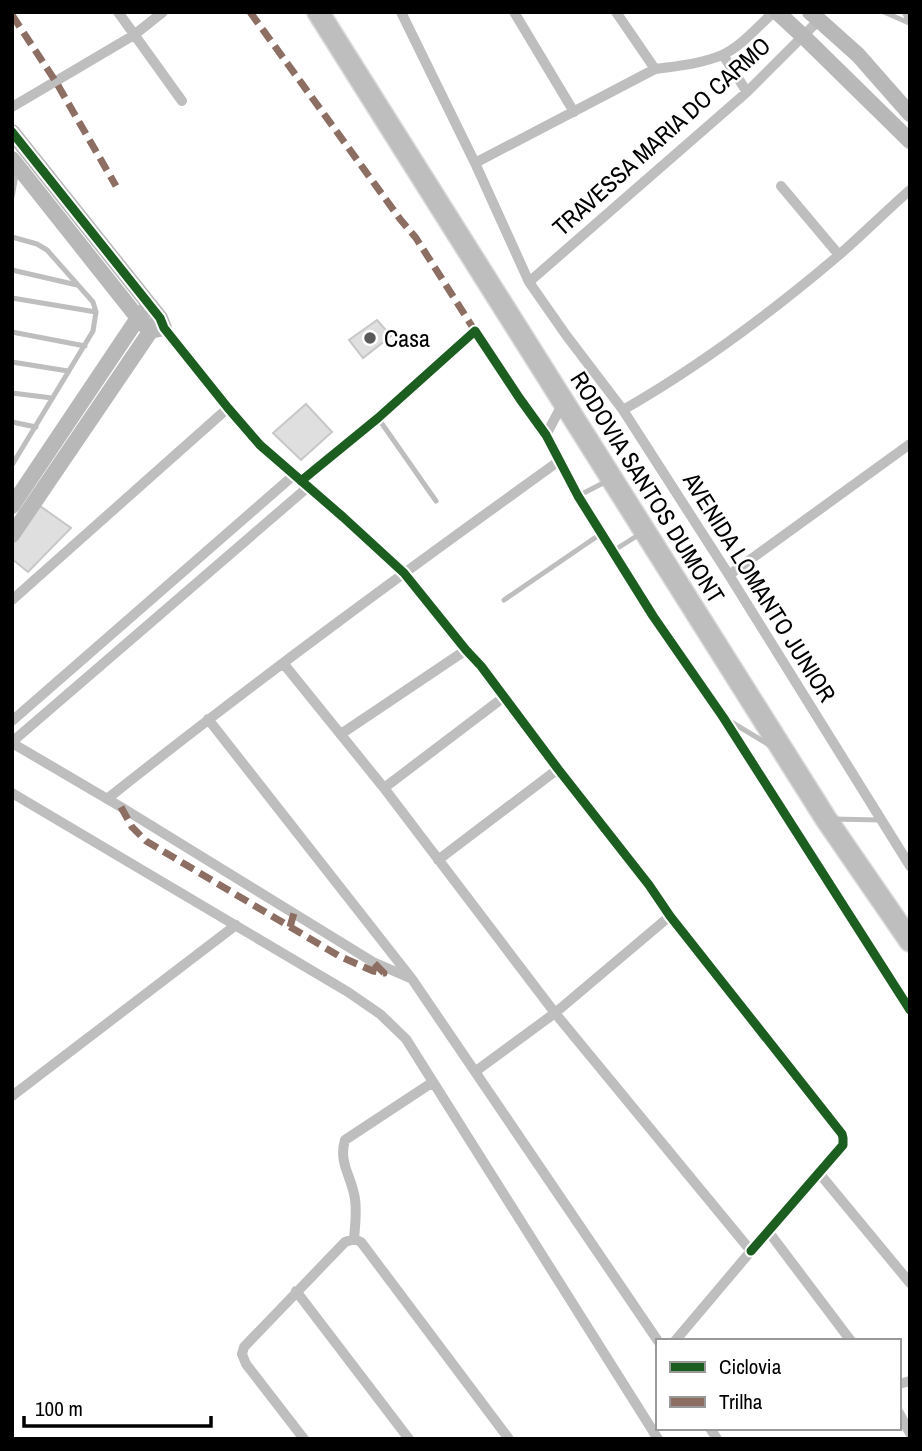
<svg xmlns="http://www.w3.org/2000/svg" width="922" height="1451" font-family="'Archivo Narrow',sans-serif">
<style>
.building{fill:#dfdfdf;stroke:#c7c7c7;stroke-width:2}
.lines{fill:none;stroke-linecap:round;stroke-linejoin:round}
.highway-casing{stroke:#dbdbdb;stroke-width:24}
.lane{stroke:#bebebe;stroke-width:5}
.street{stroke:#bebebe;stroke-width:10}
.secondary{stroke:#b8b8b8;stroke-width:16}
.highway{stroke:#bebebe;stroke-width:21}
.quiet{stroke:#8d6e63;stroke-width:7;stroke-dasharray:14 7;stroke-linecap:butt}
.cycleway-casing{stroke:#fff;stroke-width:13}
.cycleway{stroke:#1b5e20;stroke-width:9}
.poi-dot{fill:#595959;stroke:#fff;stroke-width:2.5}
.labels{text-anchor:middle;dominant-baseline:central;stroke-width:5;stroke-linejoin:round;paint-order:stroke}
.street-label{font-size:24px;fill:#000;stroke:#fff}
.poi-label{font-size:24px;fill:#000;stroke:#fff;text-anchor:start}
</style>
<rect width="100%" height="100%" fill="#fff"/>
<path class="building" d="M377,320L391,336L363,358L349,340Z
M306,404L332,432L301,460L273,433Z
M40,506L71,528L28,572L12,559V544Z"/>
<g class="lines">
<g class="highway-casing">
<path id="highway" d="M318,12L826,819L910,941"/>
</g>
<path class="lane" d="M884,12L909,23
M904,12L910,24
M12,197L17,170
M12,237L37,244L47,250L93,302L96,312L93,331L12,465
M12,270L77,285
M12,298L96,312
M12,332L85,346
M12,362L68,371
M12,393L52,398
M378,418L436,501
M12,422L36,427
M578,496L609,480
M613,551L640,534
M504,600L602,533
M728,720L771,746
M832,819L881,820"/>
<path class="street" d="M118,12L182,101
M401,12L475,163L529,282L566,335L623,410L729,575L910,866
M514,12L574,112
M616,12L655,69
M723,55L747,92
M12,107L134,35L163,12
M475,163L655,69C677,66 701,64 722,55C741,47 758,26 774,12
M781,186L839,255
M529,282L747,92L819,20
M164,328L228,408L260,445L343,517L404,573L466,650L481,666L558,769L649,885L670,916L842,1134L843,1138V1145L751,1251
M623,410C700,366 772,312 839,255C863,234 886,211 910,190
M546,435L563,403
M301,481L378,418L475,331L520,399L546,435L578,496L653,616L723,717L910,1010
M729,575L910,444
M12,600L228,408
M283,663L384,788L555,1013L751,1251L675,1341
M208,719L412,979L658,1341
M12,721L294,475
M341,734L466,650
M12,742L308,487
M12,743L121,807L373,962L410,978
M384,788L504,697
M12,793L348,992L380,1014L406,1039L658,1439
M107,799C254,682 406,571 559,461
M438,860L558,769
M476,1071L555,1013L670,916
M12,1096L236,925
M819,1173L910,1283
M768,1231L851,1341
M354,1239C355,1226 357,1213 355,1199C352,1177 338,1163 345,1140L433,1082
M296,1291L409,1439
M899,1384L910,1381
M899,1413L910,1433
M710,1428L717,1439
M304,1439L246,1364L242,1354L244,1347L345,1242L354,1239L361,1242L509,1439"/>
<path class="secondary" d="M777,12L803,36L910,141
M810,12L858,55L910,114
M12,132L160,318L164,328L150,331L138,318L12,159
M12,506L138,318L145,310
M12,535L156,323"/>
<use href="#highway" class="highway"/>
<path class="quiet" d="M250,12L400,219L416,238L475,331
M12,15L56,82L116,186
M121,807L132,827L146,841L339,956L373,971L384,973L373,962
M290,927L294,913"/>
<g class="cycleway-casing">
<path id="cycleway" d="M12,132L160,318L164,328L228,408L260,445L343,517L404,573L466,650L481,666L558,769L649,885L670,916L842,1134L843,1138V1145L751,1251
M301,481L378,418L475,331L520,399L546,435L578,496L653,616L723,717L910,1010"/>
</g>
<use href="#cycleway" class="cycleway"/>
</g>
<circle class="poi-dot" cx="370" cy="338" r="7"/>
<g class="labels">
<g class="street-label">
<text transform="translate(661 136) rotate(-42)">TRAVESSA MARIA DO CARMO</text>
<text transform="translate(648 487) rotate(58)">RODOVIA SANTOS DUMONT</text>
<text transform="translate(760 587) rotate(58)">AVENIDA LOMANTO JUNIOR</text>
</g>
<g class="poi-label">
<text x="384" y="338">Casa</text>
</g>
</g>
<rect width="922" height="1451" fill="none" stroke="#000000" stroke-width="28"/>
<rect x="656" y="1339" width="245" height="91" fill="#ffffff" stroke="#999999" stroke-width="2"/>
<rect x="670" y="1362" width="35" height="10" fill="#1b5e20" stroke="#999999" stroke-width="2"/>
<text x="719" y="1374" font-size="21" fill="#000000">Ciclovia</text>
<rect x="670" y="1397" width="35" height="10" fill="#8d6e63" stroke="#999999" stroke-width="2"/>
<text x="719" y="1409" font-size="21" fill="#000000">Trilha</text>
<path d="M24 1416v10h187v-10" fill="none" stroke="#000000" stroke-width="3.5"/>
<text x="35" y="1416" font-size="21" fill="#000000" stroke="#ffffff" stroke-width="5" paint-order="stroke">100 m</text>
</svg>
